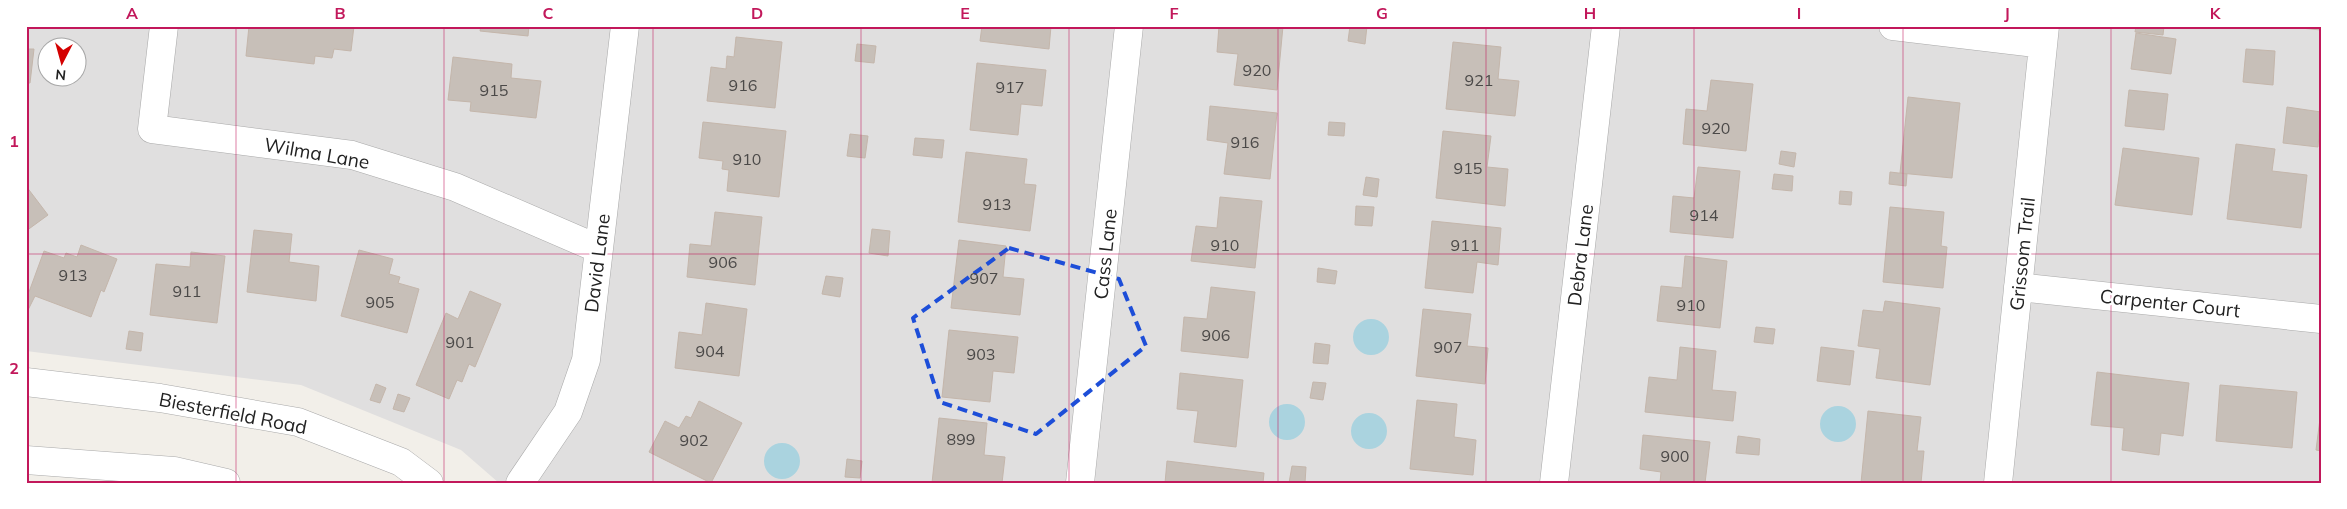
<svg xmlns="http://www.w3.org/2000/svg" width="2347" height="509" font-family="Mulish,sans-serif">
<style>
.residential{fill:#e0dfdf;fill-rule:evenodd}
.water{fill:#aad3df}
.building{fill:#c7bfb8;stroke:#c4b6ab}
.lines{fill:none;stroke-linecap:round;stroke-linejoin:round}
.minor-casing{stroke:#a9a9a9;stroke-width:29}
.tertiary-casing{stroke:#a9a9a9;stroke-width:29}
.minor{stroke:#fff;stroke-width:28}
.tertiary{stroke:#fff;stroke-width:28}
.marked{fill:none;stroke:#1d4ed8;stroke-width:4;stroke-dasharray:10 6;stroke-linejoin:round}
.grid{fill:none;stroke:#c2185b;stroke-width:1;stroke-opacity:0.55}
.labels{text-anchor:middle;dominant-baseline:central;stroke-width:4.5;stroke-linejoin:round;paint-order:stroke}
.number-label{font-size:16px;fill:#4b4948}
.street-label{font-size:19px;fill:#222;stroke:#fff}
.neatline{fill:none;stroke:#c2185b;stroke-width:2}
.grid-label{font-size:16px;text-anchor:middle;font-weight:bold;fill:#c2185b}
</style>
<rect width="100%" height="100%" fill="#f2efe9"/>
<path class="residential" d="M26,26H2321V483H499L461,450L301,385L26,351ZM48,48H78V78H48Z"/>
<path class="water" d="M1353 337a18 18 0 1 1 36 0a18 18 0 1 1-36 0Z
M1269 422a18 18 0 1 1 36 0a18 18 0 1 1-36 0Z
M1820 424a18 18 0 1 1 36 0a18 18 0 1 1-36 0Z
M1351 431a18 18 0 1 1 36 0a18 18 0 1 1-36 0Z
M764 461a18 18 0 1 1 36 0a18 18 0 1 1-36 0Z"/>
<path class="building" d="M249,26H354L351,51L334,49L332,58L315,56L314,64L246,56Z
M481,26H529L528,36L480,31Z
M982,26H1051L1049,49L980,41Z
M1219,26H1283L1277,90L1234,85L1238,54L1217,52Z
M1350,26H1367L1365,44L1348,41Z
M2136,26H2164L2163,35L2135,32Z
M2280,26H2321V30Z
M2136,33L2176,39L2171,74L2131,69Z
M736,37L782,42L775,108L707,101L711,67L726,69L727,56L734,57Z
M1453,42L1501,47L1498,79L1519,81L1515,116L1446,109Z
M857,44L876,46L874,63L855,61Z
M26,49H34L30,83H26Z
M2246,49L2275,51L2273,85L2243,82Z
M453,57L512,64L511,78L541,81L536,118L470,111L471,102L448,100Z
M977,63L1046,70L1042,106L1021,104L1018,135L970,130Z
M1711,80L1753,84L1746,151L1683,144L1686,109L1707,111Z
M2129,90L2168,94L2164,130L2125,126Z
M1908,97L1960,103L1952,178L1900,173Z
M1210,106L1277,113L1270,179L1224,174L1228,143L1207,140Z
M2287,107L2321,112L2318,147L2283,143Z
M703,122L786,131L779,197L727,191L729,170L722,169L723,161L699,158Z
M1329,122L1345,123L1344,136L1328,135Z
M1443,131L1491,136L1487,167L1508,169L1505,206L1436,198Z
M850,134L868,136L865,158L847,156Z
M915,138L944,140L942,158L913,155Z
M2236,144L2275,149L2272,171L2307,175L2301,228L2227,219Z
M2123,148L2199,158L2192,215L2115,205Z
M1781,151L1796,153L1794,167L1779,164Z
M966,152L1027,159L1024,184L1036,185L1030,231L958,222Z
M1698,167L1740,171L1733,238L1670,232L1673,196L1694,198Z
M1890,172L1907,174L1906,186L1889,184Z
M1774,174L1793,176L1792,191L1772,189Z
M1366,177L1379,179L1377,197L1363,195Z
M26,186L48,215L26,231Z
M1840,191L1852,192L1851,205L1839,204Z
M1220,197L1262,201L1255,268L1191,261L1196,226L1217,228Z
M1356,206L1374,207L1372,226L1355,225Z
M1890,207L1944,212L1941,246L1947,247L1943,288L1883,282Z
M715,212L762,217L755,285L687,277L690,244L711,246Z
M1432,221L1501,228L1498,265L1477,262L1473,293L1425,288Z
M872,229L890,231L888,256L869,253Z
M254,230L292,234L289,262L319,266L316,301L247,292Z
M959,240L1006,246L1003,277L1024,279L1020,315L951,308Z
M81,245L117,259L104,292L101,290L91,317L35,296L26,314V292H29L44,251L64,258L66,253L77,257Z
M359,250L393,259L389,274L400,277L398,283L419,289L407,333L341,316Z
M191,252L225,256L217,323L150,315L156,264L190,267Z
M1685,256L1727,261L1720,328L1657,321L1661,286L1682,288Z
M1318,268L1337,271L1335,284L1317,282Z
M826,276L843,278L840,297L822,294Z
M1211,287L1255,292L1248,358L1181,351L1184,317L1207,319Z
M470,291L501,304L475,367L469,364L462,382L457,380L449,399L416,385L446,313L458,319Z
M1885,301L1940,308L1930,385L1876,378L1880,349L1858,346L1863,310L1883,312Z
M706,303L747,309L739,376L675,368L679,332L702,335Z
M1423,309L1471,314L1467,346L1488,348L1485,384L1416,376Z
M1756,327L1775,329L1773,344L1754,342Z
M949,330L1018,337L1014,373L993,371L990,402L942,397Z
M129,331L143,333L141,351L126,349Z
M1315,343L1330,345L1328,364L1313,363Z
M1680,347L1716,351L1712,390L1736,392L1733,421L1645,412L1649,377L1677,380Z
M1821,347L1854,351L1850,385L1817,381Z
M2097,372L2189,383L2183,436L2161,433L2159,455L2122,450L2124,428L2091,425Z
M1180,373L1243,380L1236,447L1194,442L1198,411L1177,409Z
M1313,382L1326,383L1323,400L1310,398Z
M376,384L386,388L380,403L370,400Z
M2220,385L2297,392L2292,448L2216,441Z
M398,394L410,398L404,412L393,409Z
M1417,400L1457,404L1454,437L1476,440L1473,475L1410,469Z
M699,401L742,423L711,483L649,452L665,421L679,428L686,416L691,418Z
M1868,411L1921,417L1917,451H1924L1921,483H1861Z
M2321,411V451L2316,450Z
M939,418L987,423L984,455L1005,457L1002,483H932Z
M1643,435L1710,442L1705,483H1660L1661,472L1640,469Z
M1738,436L1760,439L1759,455L1736,453Z
M847,459L862,461L860,478L845,477Z
M1167,461L1264,473L1263,483H1165Z
M1292,466L1306,467L1305,483H1289Z"/>
<g class="lines">
<g class="minor-casing">
<path id="minor" d="M164,26L152,129L352,155L455,187L599,249
M1893,26L2043,44
M2018,287L2321,319
M520,483L568,412L586,360L625,26
M1080,483L1129,26
M1554,483L1606,26
M1998,483L2045,26"/>
</g>
<g class="tertiary-casing">
<path id="tertiary" d="M26,382L160,398L298,422L401,462L429,483
M26,460L174,471L226,483"/>
</g>
<use href="#minor" class="minor"/>
<use href="#tertiary" class="tertiary"/>
</g>
<path class="marked" d="M1009,248L1119,279L1146,346L1036,434L940,402L913,318Z"/>
<path class="grid" d="M236,26V483M444,26V483M653,26V483M861,26V483M1069,26V483M1278,26V483M1486,26V483M1694,26V483M1903,26V483M2111,26V483M26,254H2321"/>
<g class="labels">
<g class="number-label">
<text x="1257" y="70">920</text>
<text x="1479" y="80">921</text>
<text x="743" y="85">916</text>
<text x="1010" y="87">917</text>
<text x="494" y="90">915</text>
<text x="1716" y="128">920</text>
<text x="1245" y="142">916</text>
<text x="747" y="159">910</text>
<text x="1468" y="168">915</text>
<text x="997" y="204">913</text>
<text x="1704" y="215">914</text>
<text x="1225" y="245">910</text>
<text x="1465" y="245">911</text>
<text x="723" y="262">906</text>
<text x="73" y="275">913</text>
<text x="984" y="278">907</text>
<text x="187" y="291">911</text>
<text x="380" y="302">905</text>
<text x="1691" y="305">910</text>
<text x="1216" y="335">906</text>
<text x="460" y="342">901</text>
<text x="1448" y="347">907</text>
<text x="710" y="351">904</text>
<text x="981" y="354">903</text>
<text x="961" y="439">899</text>
<text x="694" y="440">902</text>
<text x="1675" y="456">900</text>
</g>
<g class="street-label">
<text transform="translate(317 153) rotate(10)">Wilma Lane</text>
<text transform="translate(1105 254) rotate(-84)">Cass Lane</text>
<text transform="translate(2022 254) rotate(-84)">Grissom Trail</text>
<text transform="translate(1580 255) rotate(-83)">Debra Lane</text>
<text transform="translate(597 263) rotate(-83)">David Lane</text>
<text transform="translate(2170 303) rotate(6)">Carpenter Court</text>
<text transform="translate(233 413) rotate(11)">Biesterfield Road</text>
</g>
</g>
<rect width="2347" height="509" fill="none" stroke="#ffffff" stroke-width="55"/>
<g transform="translate(62 62) rotate(186)"><circle r="24" fill="#ffffff" stroke="#a7a7a7"/>
<path d="M0-4L9 19L0 12L-9 19Z" fill="#d40000"/>
<text y="-8" font-size="14" font-weight="bold" text-anchor="middle" fill="#222222">N</text>
</g>
<rect x="28" y="28" width="2292" height="454" class="neatline"/>
<g class="grid-label">
<text x="132" y="19">A</text>
<text x="340" y="19">B</text>
<text x="548" y="19">C</text>
<text x="757" y="19">D</text>
<text x="965" y="19">E</text>
<text x="1174" y="19">F</text>
<text x="1382" y="19">G</text>
<text x="1590" y="19">H</text>
<text x="1799" y="19">I</text>
<text x="2007" y="19">J</text>
<text x="2215" y="19">K</text>
<text x="14" y="147">1</text>
<text x="14" y="374">2</text>
</g>
</svg>
